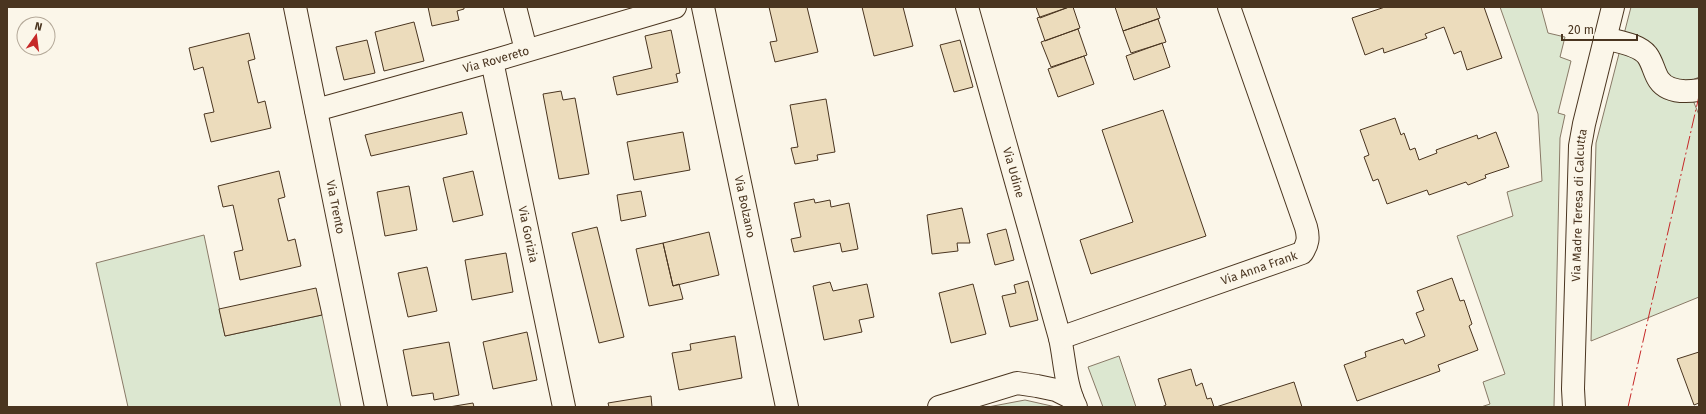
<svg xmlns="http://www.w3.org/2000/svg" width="1706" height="414" font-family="'Fira Sans',sans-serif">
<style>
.green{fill:#dce7d0;stroke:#887966}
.building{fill:#ecdcbc;stroke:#4a3520}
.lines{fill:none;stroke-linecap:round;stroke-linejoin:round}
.minor-casing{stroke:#4a3520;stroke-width:24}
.minor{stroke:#fbf6e9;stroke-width:22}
.power{stroke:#c62828;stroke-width:1;stroke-dasharray:14 3 2 3;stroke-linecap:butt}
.labels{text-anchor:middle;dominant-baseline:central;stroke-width:3;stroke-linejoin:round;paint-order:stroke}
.street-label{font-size:12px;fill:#4a3520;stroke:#fbf6e9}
</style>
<rect width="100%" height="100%" fill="#fbf6e9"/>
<path class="green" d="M1500,7H1541L1548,33L1565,37L1560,57L1571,61L1558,113L1565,115L1560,138L1554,407H1481L1490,404L1483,382L1505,374L1457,236L1513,216L1507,192L1542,181L1538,114Z
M1631,7H1699V77L1686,83L1699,115V297L1591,341L1596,143Z
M204,235L225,336L322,315L341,407H128L96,263Z
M1119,356L1136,407H1103L1088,367Z
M1025,400L1056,407H988Z"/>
<path class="building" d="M428,7H464V9L457,11L459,20L432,26Z
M769,7H807L818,52L775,62L770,42L777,41Z
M862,7H903L913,46L874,56Z
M1036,7H1069L1040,18Z
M1069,7H1073L1080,28L1045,41L1037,18Z
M1115,7H1156L1160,18L1123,31Z
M1385,7H1484L1502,58L1467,70L1461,51L1454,54L1444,27L1425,34L1427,38L1384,53L1383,48L1365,55L1352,18Z
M1158,19L1166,42L1131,53L1123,31Z
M414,22L424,61L384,71L375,32Z
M1078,29L1087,55L1051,67L1041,42Z
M671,30L680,73L676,74L678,82L617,95L613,77L652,68L645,36Z
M249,33L255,59L248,61L258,103L265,101L271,128L211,142L204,114L214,112L203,67L194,70L189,48Z
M367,40L375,73L344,80L336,47Z
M960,40L973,87L954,92L940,45Z
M1162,43L1170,67L1134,80L1126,56Z
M1084,56L1094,84L1058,97L1048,69Z
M561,91L563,100L575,98L589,174L559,179L543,94Z
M826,99L835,152L817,155L818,160L795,164L791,148L798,147L790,105Z
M1163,110L1206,236L1091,274L1080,240L1133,222L1102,130Z
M462,112L467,134L371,156L365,135Z
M1395,118L1401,135L1404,133L1410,150L1415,148L1419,160L1437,153L1436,150L1477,135L1478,139L1496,132L1509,167L1485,175L1486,178L1468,185L1466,182L1429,195L1427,190L1387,204L1378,179L1373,181L1364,157L1369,155L1360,130Z
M683,132L690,170L634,180L627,142Z
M279,171L285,197L278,199L288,241L295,239L301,266L240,280L234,252L243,250L233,205L223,207L218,186Z
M473,171L483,215L453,222L443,178Z
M409,186L417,230L385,236L377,192Z
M641,191L646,216L621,221L617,195Z
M814,199L815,203L830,200L831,207L849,203L858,249L842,252L840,243L794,252L791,239L801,237L794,203Z
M962,208L970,243H957L958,251L932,254L927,215Z
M597,227L624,337L599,343L572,233Z
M1006,229L1014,260L995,265L987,234Z
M709,232L719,275L673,286L663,243Z
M663,243L673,286L679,284L683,299L649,306L636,249Z
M506,253L513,292L472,300L465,260Z
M427,267L437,311L408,317L398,273Z
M1452,278L1460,301L1464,300L1472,324L1469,326L1478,350L1438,365L1440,371L1357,401L1344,365L1366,357L1365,352L1403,339L1405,344L1425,336L1416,313L1424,310L1417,291Z
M1028,281L1038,320L1010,327L1002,296L1016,293L1014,285Z
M830,282L833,291L867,284L874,317L859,320L862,332L824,340L813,286Z
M973,284L986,334L951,343L939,293Z
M316,288L322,315L225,336L219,309Z
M527,332L537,380L493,389L483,342Z
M735,336L742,378L679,390L672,353L691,350L690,344Z
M449,342L459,395L434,400L433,393L412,396L403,350Z
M1699,352V403L1694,405L1677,359Z
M1191,369L1196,386L1202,383L1207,399L1211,398L1214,407H1162L1166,405L1158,379Z
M1294,382L1302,407H1216Z
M651,396L652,407H609L608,403Z
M473,403L474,407H449Z"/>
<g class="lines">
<g class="minor-casing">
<g id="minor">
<path id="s1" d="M295,7L376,407"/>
<path d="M515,7L526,50"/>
<path id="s2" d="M703,7L787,407"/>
<path id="s3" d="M967,7L1060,338C1065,361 1065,385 1076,407"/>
<path d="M1605,38C1618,42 1638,44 1647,55C1653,63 1654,73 1659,80C1668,93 1686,92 1699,90"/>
<path id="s4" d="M492,61L564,407"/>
<path id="s5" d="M316,110L492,61L675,7"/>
<path id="s6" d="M1060,338L1302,253C1308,244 1309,238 1306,227L1229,7"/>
<path d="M939,407L1017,383L1037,386L1056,390L1072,398"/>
<path id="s7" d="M1574,407L1573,389L1580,146L1584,124L1613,7"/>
</g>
</g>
<use href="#minor" class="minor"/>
<path class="power" d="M1628,407L1699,96"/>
</g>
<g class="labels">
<g class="street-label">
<text stroke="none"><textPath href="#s5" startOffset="187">Via Rovereto</textPath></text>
<text stroke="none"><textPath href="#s3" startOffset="172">Via Udine</textPath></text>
<text stroke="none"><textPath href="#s7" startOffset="202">Via Madre Teresa di Calcutta</textPath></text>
<text stroke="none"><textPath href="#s1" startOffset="204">Via Trento</textPath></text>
<text stroke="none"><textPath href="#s2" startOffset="204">Via Bolzano</textPath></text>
<text stroke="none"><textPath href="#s4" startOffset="177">Via Gorizia</textPath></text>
<text stroke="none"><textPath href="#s6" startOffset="211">Via Anna Frank</textPath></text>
</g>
</g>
<rect width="1706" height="414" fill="none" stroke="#4a3520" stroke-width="16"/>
<g transform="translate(36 36) rotate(14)"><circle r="19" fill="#fbf6e9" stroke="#b4a999"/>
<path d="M0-3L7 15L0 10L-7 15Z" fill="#c62828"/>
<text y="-6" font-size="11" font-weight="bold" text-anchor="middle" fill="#4a3520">N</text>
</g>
<path d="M1562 34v6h75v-6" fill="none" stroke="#4a3520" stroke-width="2"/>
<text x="1568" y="34" font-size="12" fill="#4a3520" stroke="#fbf6e9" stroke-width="3" paint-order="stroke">20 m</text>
</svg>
